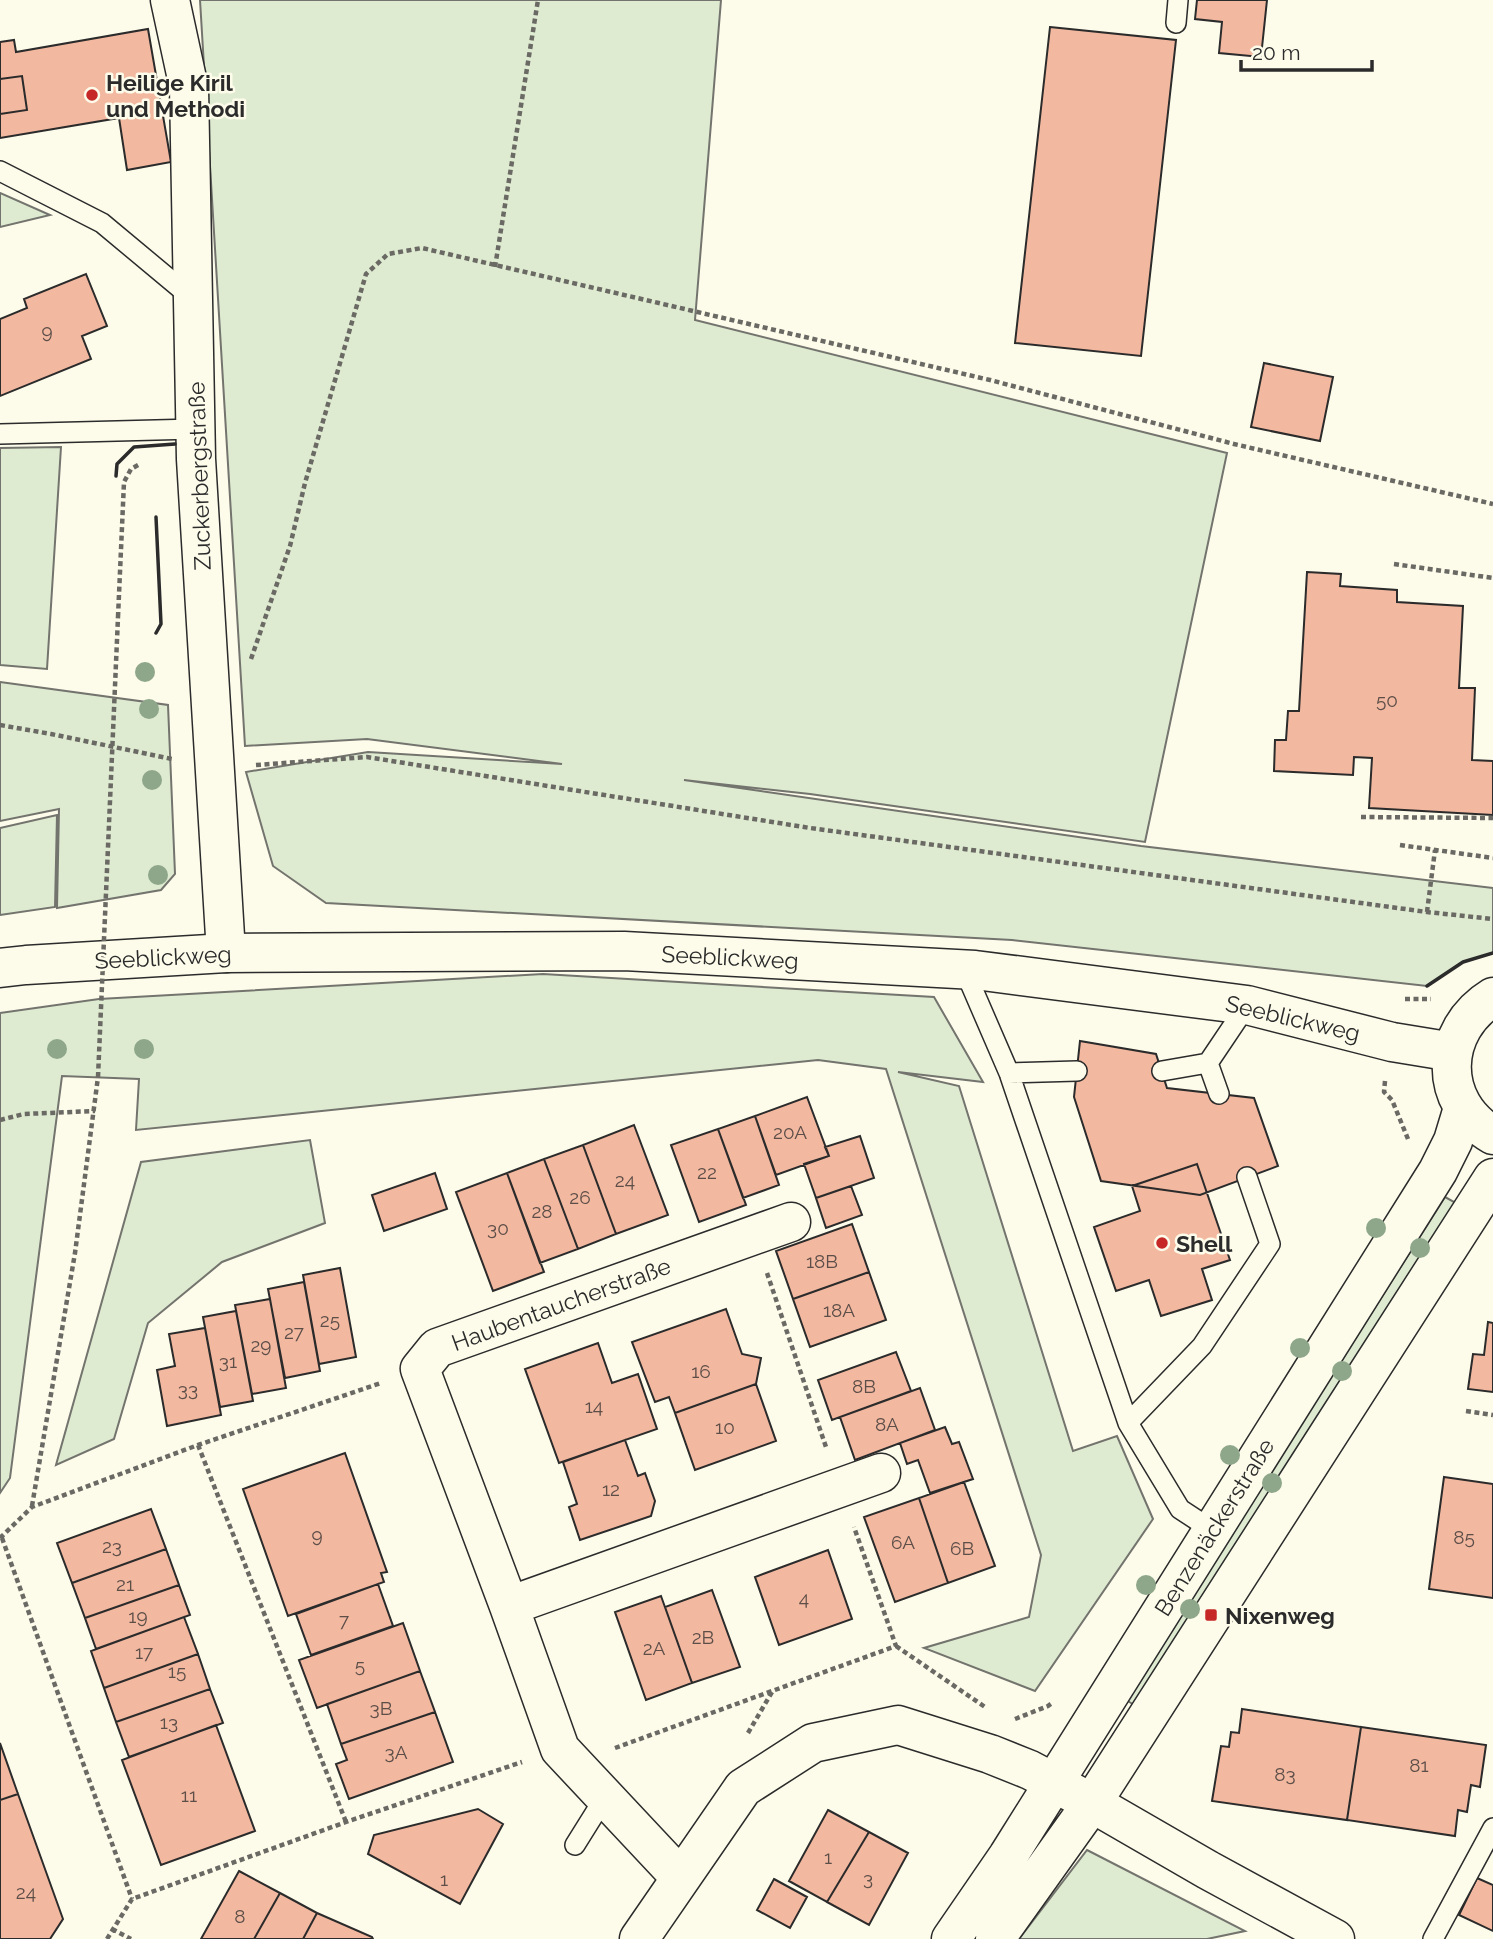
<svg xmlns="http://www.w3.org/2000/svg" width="1493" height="1939" font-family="Raleway,sans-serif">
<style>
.green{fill:#deebd1;stroke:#74746e;stroke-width:2}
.building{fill:#f2b8a0;stroke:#2b2b2b;stroke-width:2}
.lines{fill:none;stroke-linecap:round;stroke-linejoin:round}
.service-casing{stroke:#2b2b2b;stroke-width:22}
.minor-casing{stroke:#2b2b2b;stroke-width:41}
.tertiary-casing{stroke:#2b2b2b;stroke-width:41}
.secondary-casing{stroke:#2b2b2b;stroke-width:41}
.path{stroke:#6a6964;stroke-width:4.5;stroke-dasharray:5 3.5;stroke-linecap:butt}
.service{stroke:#fdfbea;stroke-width:19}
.minor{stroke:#fdfbea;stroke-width:38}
.tertiary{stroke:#fdfbea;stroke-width:38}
.secondary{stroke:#fdfbea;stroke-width:38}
.path-bridge{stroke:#6a6964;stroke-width:4.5;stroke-dasharray:5 3.5;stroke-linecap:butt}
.wall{stroke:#2b2b2b;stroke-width:3.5}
.tree{fill:#8ea78a}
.poi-dot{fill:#c62828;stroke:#fdfbea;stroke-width:2.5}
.labels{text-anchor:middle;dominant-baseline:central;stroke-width:5;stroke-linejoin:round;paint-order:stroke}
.number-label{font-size:19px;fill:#5d4e48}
.poi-label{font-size:23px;font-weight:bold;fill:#2b2b2b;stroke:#fdfbea;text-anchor:start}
.street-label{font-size:23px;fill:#2b2b2b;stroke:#fdfbea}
</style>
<rect width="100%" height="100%" fill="#fdfbea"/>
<path class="green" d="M200,0H721L695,320L1227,453L1145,842L810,794L684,780L1141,846L1493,888V953L1463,962L1427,986L1012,940L326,903L273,866L246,772L368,752L562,764L367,739L245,746Z
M0,193L50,215L0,227Z
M61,447L47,669L0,665V448Z
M0,682L168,705L175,874L161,890L57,908L59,809L0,821Z
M57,815L55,907L0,915V828Z
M543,974L934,997L983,1082L898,1072L959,1086L1073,1451L1117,1436L1153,1519L1035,1691L924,1648L1029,1617L1041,1555L886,1069L818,1060L136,1130L139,1079L62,1076L10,1478L0,1493V1013L99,999Z
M310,1140L325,1223L222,1262L148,1323L114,1439L56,1465L141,1162Z
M1445,1197L1456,1203L1136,1706L1126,1700Z
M1087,1850L1245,1931L1207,1939H1019Z"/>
<path class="building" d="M1197,0H1267L1261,57L1219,53L1222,22L1195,19Z
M1050,27L1176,40L1141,356L1015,343Z
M148,29L171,162L127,170L119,118L0,138V114L27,110L22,76L0,79V42L14,40L16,52Z
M22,76L27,110L0,114V79Z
M86,274L107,326L82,336L91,359L0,396V319L27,308L24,299Z
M1264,363L1333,377L1320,441L1251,427Z
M1307,572L1341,574L1340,586L1397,590V602L1463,606L1459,688H1475L1472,760L1493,761V815L1369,808L1372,758L1354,757L1353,775L1274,771L1275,740H1286L1288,711H1299Z
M1080,1041L1156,1054L1167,1088L1254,1098L1278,1166L1200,1195L1101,1181L1074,1097Z
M807,1097L829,1156L776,1175L755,1116Z
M755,1116L779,1185L743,1198L718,1129Z
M634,1125L668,1215L616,1234L583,1145Z
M718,1129L746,1205L699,1222L671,1145Z
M860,1136L874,1178L816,1198L804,1164L829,1156L825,1147Z
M583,1145L616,1234L578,1249L544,1159Z
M544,1159L578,1249L540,1263L507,1173Z
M1197,1164L1230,1260L1202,1269L1212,1300L1161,1316L1149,1280L1116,1291L1094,1227L1140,1211L1132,1186Z
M435,1173L447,1209L384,1231L372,1195Z
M507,1173L544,1272L493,1291L456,1192Z
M851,1186L862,1215L826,1228L816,1198Z
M852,1224L869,1272L793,1299L776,1251Z
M340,1268L356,1357L319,1364L303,1275Z
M869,1272L886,1320L810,1347L793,1299Z
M304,1282L320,1371L285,1378L268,1289Z
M270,1299L286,1388L252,1394L235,1305Z
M726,1309L742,1354L761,1358L756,1384L675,1413L669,1397L655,1402L632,1342Z
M236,1311L253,1401L220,1407L203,1317Z
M1488,1322L1493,1323V1392L1468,1389L1473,1354L1484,1355Z
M205,1328L221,1415L167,1426L157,1370L175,1366L169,1334Z
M598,1343L612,1383L638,1374L657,1429L559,1463L525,1369Z
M896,1352L911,1391L832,1420L818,1380Z
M756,1384L776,1441L695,1470L675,1413Z
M920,1388L935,1430L855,1460L840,1417Z
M945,1427L952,1444L959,1442L973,1479L930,1493L918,1460L907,1464L900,1443Z
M625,1440L638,1476L645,1473L655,1501L651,1516L580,1540L569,1507L577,1504L563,1462Z
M345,1453L387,1572L381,1573L384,1582L288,1616L243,1489Z
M1444,1477L1493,1484V1598L1429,1589Z
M964,1482L995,1566L948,1583L919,1498Z
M919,1498L948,1583L895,1602L864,1517Z
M151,1509L166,1549L72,1583L57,1543Z
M166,1549L179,1585L85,1618L72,1583Z
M828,1550L852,1619L779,1645L755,1577Z
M378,1584L393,1626L311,1655L296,1614Z
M179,1585L190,1615L96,1649L85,1618Z
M712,1590L740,1667L692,1683L665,1607Z
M661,1596L692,1683L646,1700L615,1612Z
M184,1617L198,1654L104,1688L91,1651Z
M403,1623L420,1671L317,1708L299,1660Z
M198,1654L210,1689L116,1722L104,1688Z
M420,1671L435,1712L341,1744L327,1704Z
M210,1689L223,1723L129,1757L116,1722Z
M1242,1709L1361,1727L1347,1820L1212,1801L1221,1746L1229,1747L1231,1732L1239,1733Z
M435,1712L453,1762L349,1799L336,1764L347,1760L341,1744Z
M216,1725L255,1831L161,1865L122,1760Z
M1361,1727L1486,1745L1480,1787L1471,1785L1467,1812L1458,1810L1455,1836L1347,1820Z
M0,1743L18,1794L0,1800Z
M18,1794L63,1919L50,1939H0V1800Z
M478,1809L503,1824L460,1904L368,1854L374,1835Z
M828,1810L869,1832L827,1902L789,1881Z
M869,1832L908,1853L869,1925L827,1902Z
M239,1871L280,1893L254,1939H201Z
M1477,1878L1493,1885V1931L1459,1915Z
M774,1879L807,1897L790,1928L757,1910Z
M280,1893L317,1913L303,1939H254Z
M317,1913L372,1937L373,1939H303Z"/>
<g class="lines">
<g class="service-casing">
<path id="service" d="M1176,23L1178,0
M0,171L102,223L192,298
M0,434L195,429
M964,969L1009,1073L1128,1423L1180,1509L1212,1530
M1208,1063L1219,1094
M1162,1071L1208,1063L1247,1005
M1009,1073L1077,1071
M1128,1423L1202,1346L1270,1244L1247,1177
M575,1845L605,1797
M1433,1939L1493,1828"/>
</g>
<g class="minor-casing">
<path id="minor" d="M170,0L189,88L196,459L226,953
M509,1606L881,1473
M680,1877L560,1749L509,1606L420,1369L437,1348L791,1222
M639,1939L743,1788L813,1743L898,1725L990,1754L1030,1770L1092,1803L1208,1870L1335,1939"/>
</g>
<g class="tertiary-casing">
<path id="tertiary" d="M951,1939L1008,1856L1438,1171L1453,1141L1463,1108
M995,1939L1092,1803L1493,1178"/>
</g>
<g class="secondary-casing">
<path id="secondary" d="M0,968L26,965L226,953L624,951L975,970L1247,1005L1392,1042L1453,1052
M1493,997C1439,1030 1437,1103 1493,1135"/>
</g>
<path class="path" d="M495,267L538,0
M1394,564L1493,578
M118,617L124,482L131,469L140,464
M251,659L290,546L305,483L366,274L388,254L422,248L990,380L1234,444L1493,504
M0,725L51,734L172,759
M256,765L367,757L810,828L1427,912L1493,919
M1361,817L1493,818
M1400,845L1493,858
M1427,912L1435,850
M1405,999H1431
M1385,1081L1384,1092L1392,1100L1408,1139
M0,1120L24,1114L95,1111
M767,1273L827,1450
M1466,1411L1493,1415
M198,1445L346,1822
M32,1506L75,1253L98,1077
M0,1538L32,1507L198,1445L381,1383
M2,1538L132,1899
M896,1646L985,1707
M1015,1719L1048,1706L1052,1703
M748,1733L772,1692
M615,1748L896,1646L854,1527
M112,1929L131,1939
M107,1939L132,1899L346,1822L522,1762"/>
<use href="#service" class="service"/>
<use href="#minor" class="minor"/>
<use href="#tertiary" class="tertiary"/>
<use href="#secondary" class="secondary"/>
<path class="path-bridge" d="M98,1077L118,617"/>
<path class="wall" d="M116,476L117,464L134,447L175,444
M156,633L161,624L156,517
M1427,986L1463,962L1493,953"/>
</g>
<g class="tree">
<circle cx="145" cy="672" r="10"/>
<circle cx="149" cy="709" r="10"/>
<circle cx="152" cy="780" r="10"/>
<circle cx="158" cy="875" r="10"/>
<circle cx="57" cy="1049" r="10"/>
<circle cx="144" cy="1049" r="10"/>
<circle cx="1376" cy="1228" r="10"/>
<circle cx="1420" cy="1248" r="10"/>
<circle cx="1300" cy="1348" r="10"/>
<circle cx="1342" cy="1371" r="10"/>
<circle cx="1230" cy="1455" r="10"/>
<circle cx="1272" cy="1483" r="10"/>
<circle cx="1146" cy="1585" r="10"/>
<circle cx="1190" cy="1609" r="10"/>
</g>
<g class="poi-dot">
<circle cx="92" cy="95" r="7"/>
<circle cx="1162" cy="1243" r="7"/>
<rect x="1204" y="1608" width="14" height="14" rx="3.5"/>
</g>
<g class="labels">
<g class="number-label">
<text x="47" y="331">9</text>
<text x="1387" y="700">50</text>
<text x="790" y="1132">20A</text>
<text x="707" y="1172">22</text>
<text x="625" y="1180">24</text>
<text x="580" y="1197">26</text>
<text x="542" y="1211">28</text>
<text x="498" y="1228">30</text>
<text x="822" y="1261">18B</text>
<text x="839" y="1310">18A</text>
<text x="330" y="1320">25</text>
<text x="294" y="1332">27</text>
<text x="261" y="1345">29</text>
<text x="228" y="1361">31</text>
<text x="701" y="1371">16</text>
<text x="864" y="1386">8B</text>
<text x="188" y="1389">33</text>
<text x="594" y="1406">14</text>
<text x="887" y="1424">8A</text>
<text x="725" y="1427">10</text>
<text x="611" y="1489">12</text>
<text x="317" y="1535">9</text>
<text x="1464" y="1537">85</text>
<text x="903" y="1542">6A</text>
<text x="112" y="1546">23</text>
<text x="962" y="1548">6B</text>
<text x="125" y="1584">21</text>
<text x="804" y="1598">4</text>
<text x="138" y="1616">19</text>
<text x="344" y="1620">7</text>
<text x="703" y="1637">2B</text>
<text x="654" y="1648">2A</text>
<text x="144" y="1652">17</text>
<text x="360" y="1665">5</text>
<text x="177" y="1671">15</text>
<text x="381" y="1708">3B</text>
<text x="169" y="1722">13</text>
<text x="396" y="1752">3A</text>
<text x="1419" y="1765">81</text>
<text x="1285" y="1774">83</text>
<text x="189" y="1795">11</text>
<text x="828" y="1857">1</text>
<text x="868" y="1878">3</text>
<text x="444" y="1879">1</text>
<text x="26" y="1892">24</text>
<text x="240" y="1916">8</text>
</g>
<g class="poi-label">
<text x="106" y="82">Heilige Kiril<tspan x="106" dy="26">und Methodi</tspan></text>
<text x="1176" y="1243">Shell</text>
<text x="1225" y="1615">Nixenweg</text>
</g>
<g class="street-label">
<text transform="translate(199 476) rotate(-92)">Zuckerbergstraße</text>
<text transform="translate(163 957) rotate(-3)">Seeblickweg</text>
<text transform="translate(730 957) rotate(3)">Seeblickweg</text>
<text transform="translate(1293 1018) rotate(13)">Seeblickweg</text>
<text transform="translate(561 1304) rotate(-20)">Haubentaucherstraße</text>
<text transform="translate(1214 1527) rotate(-58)">Benzenäckerstraße</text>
</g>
</g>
<path d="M1241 60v10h131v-10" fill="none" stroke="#2b2b2b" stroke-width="3.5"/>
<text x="1252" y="60" font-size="21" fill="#2b2b2b" stroke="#fdfbea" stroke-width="5" paint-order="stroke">20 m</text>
</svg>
